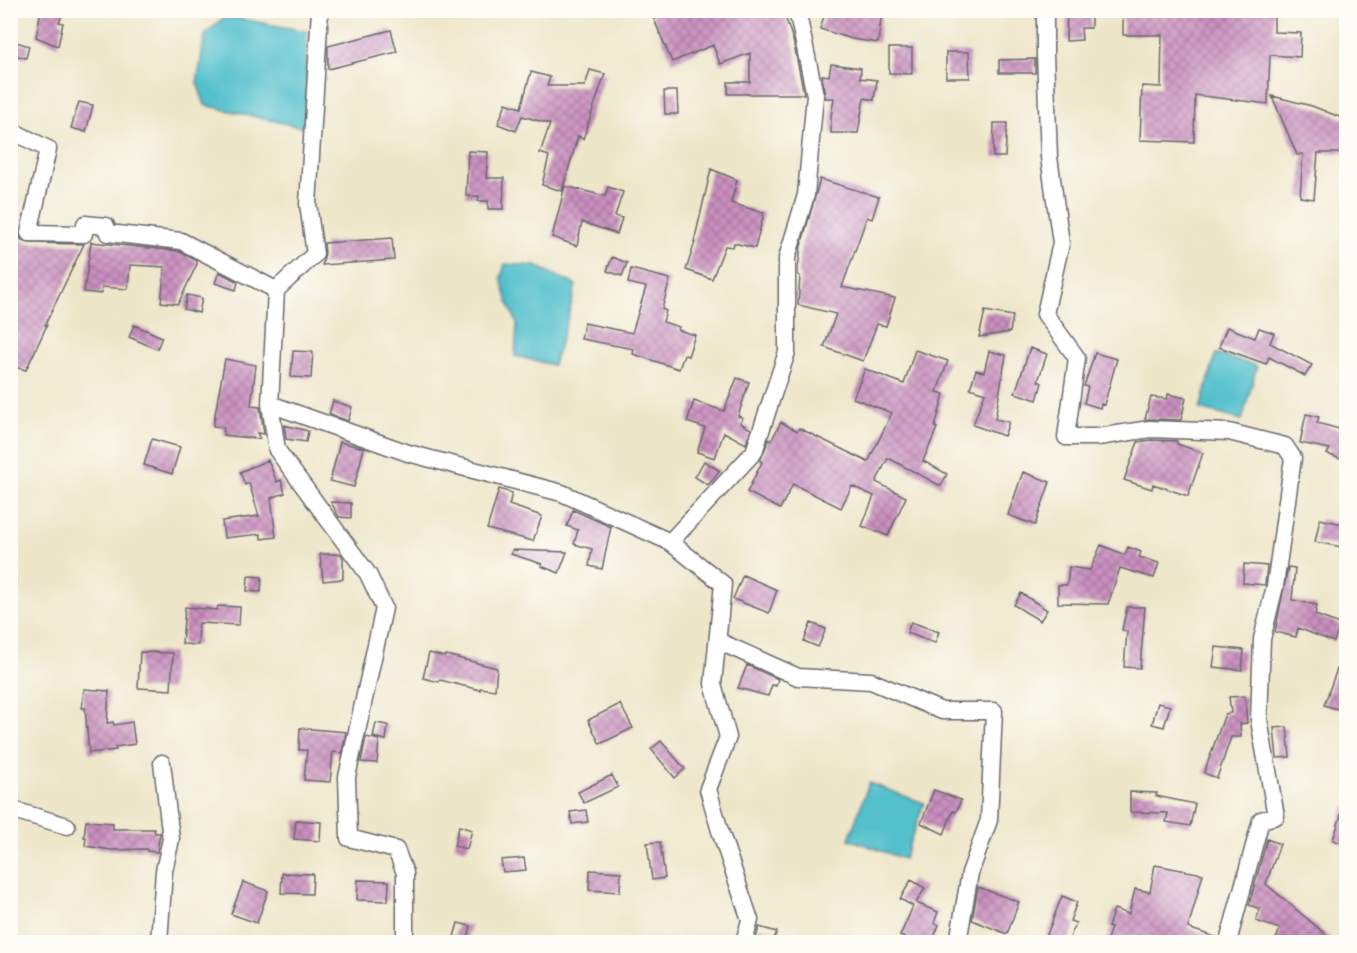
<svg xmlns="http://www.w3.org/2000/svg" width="1357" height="953" font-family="Caveat,sans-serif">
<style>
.water{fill:#53c0cc;stroke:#3a7184;stroke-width:1.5}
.building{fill:url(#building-cross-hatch)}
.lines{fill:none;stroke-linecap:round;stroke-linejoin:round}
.minor-casing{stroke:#69676d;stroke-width:19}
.minor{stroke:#fff;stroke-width:16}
</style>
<defs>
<pattern id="building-cross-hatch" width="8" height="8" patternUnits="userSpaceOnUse" patternTransform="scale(1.5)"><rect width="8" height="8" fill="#ca90bf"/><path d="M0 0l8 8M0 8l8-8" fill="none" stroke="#a4759c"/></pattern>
</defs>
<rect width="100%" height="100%" fill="#fdfcf7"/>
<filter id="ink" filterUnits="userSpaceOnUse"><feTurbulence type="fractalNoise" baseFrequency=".0167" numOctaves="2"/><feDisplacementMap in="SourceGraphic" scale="12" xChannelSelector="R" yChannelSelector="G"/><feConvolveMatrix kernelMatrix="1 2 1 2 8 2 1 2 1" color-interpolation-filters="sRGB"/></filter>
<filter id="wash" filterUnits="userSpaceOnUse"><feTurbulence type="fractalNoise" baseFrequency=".008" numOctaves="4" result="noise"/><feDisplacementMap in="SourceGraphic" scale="24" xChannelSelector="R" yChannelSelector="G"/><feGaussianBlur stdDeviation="1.35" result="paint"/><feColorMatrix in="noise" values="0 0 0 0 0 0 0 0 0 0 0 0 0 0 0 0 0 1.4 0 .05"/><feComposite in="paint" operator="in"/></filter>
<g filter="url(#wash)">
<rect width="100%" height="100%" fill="#eee6c9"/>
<path class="water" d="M225,16L307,31L305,128L205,105L197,83L205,35Z
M505,264L536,266L576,285L567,321L553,365L515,356L517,323L508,303L501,278Z
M1216,354L1257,366L1242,420L1200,409Z
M869,783L924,803L904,859L849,839Z"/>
<g id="blocks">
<path class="building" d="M41,10H65L59,22L63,23L58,46L36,37Z
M650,10H783L793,40L804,94H728V82H750V53L720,64L713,45L672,62Z
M826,10H882L878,43L852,39L820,29Z
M1067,10H1091V28H1081L1082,40L1066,41Z
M1123,10H1274V32L1301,33L1300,57L1270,55L1268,104L1195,95L1194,142L1140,140L1142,86L1161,87L1162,35H1123Z
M391,30L397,52L328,69V46Z
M10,40L29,46L26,58L10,54Z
M889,48H912V74L889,73Z
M946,52H969L970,78H946Z
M1035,59V73H999V60Z
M831,64L861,68L860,78L877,80L874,100L864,98L858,133H831V117L834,98H825L822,75L829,76Z
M590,70L605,74L583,139L578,136L562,191L542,185L549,156L540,153L550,124L522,116L516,131L498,124L506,103L521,108L531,72L550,77L547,86H585Z
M664,91H677L678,114H665Z
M1272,96L1312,106L1347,120V153H1318L1314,199L1300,197L1303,154L1297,155Z
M79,102L93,105L86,132L71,128Z
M994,123H1007L1005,157H993Z
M468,151L488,152L486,178H504L503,209H488V201H478L479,196H466Z
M711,169L737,180L731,203L764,213L755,248L734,243L733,247L725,246L712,279L686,270L695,242H694Z
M820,179L879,197L872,219L867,217L842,287L895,298L886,326L877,324L863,361L824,347L836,314L798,305L800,276L798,275V269L801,246Z
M565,186L605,196L608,187L623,192L615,216L622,218L617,234L582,222L577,246L552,237Z
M10,234L19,235L22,241L29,243L84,244L45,325H47L26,370L10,366Z
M392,238L394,260L322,265L325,253L324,243Z
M91,242L178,251L197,261V264L178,304L161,302L165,267L130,265L128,289L102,287L101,294L84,292Z
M612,257L627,263L622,276L607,271Z
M631,269L670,279L662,309L666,311L663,322L679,327L678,330L695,335L688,356L684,355L679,369L633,354L634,349L581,339L584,323L632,333L646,287L628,283Z
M219,272L238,282L236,290L215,283Z
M187,295L202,298L199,313L184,309Z
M985,311L1013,316L1010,332L979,337Z
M134,325L162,337L157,349L129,337Z
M1227,327L1255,338L1259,328L1274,333L1270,343L1312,365L1305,376L1269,357L1266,364L1219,347Z
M1030,348L1047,354L1038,381L1042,383L1037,400L1015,393Z
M915,350L948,361L937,392L944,394L935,427L937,428L923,461L947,474L941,486L888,458L876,482L906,497L888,536L862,526L874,496L852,486L841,508L793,484L780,509L747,492L762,462L760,461L769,439L771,441L781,422L797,431L799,428L868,462L892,413L853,398L865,369L904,384Z
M293,351L313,352L311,378L291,377Z
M989,351L1006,355L995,419L1009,422L1004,436L973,425L985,393L970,388L976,370L984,372Z
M1095,353L1117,359L1104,405L1101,404L1100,408L1084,403L1088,387L1084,386Z
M225,359L256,365L251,406L260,407L264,434L257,433L260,439L223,435L224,428L213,426Z
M737,378L749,382L738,416L743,418L740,423L751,429L746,444L724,432L715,458L697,452L705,428L687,422L694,401L724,411Z
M1168,394L1186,398L1181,420L1145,419L1151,397L1167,399Z
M333,401L352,407L348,421L329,414Z
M1306,414L1319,417L1317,423L1347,431V461L1327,454L1330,449L1300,443Z
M284,425L308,431L306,442L286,439Z
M152,439L180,447L172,474L144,465Z
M1151,440L1177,441V444L1203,453L1188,496L1153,484L1152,489L1124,480L1138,442Z
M340,442L364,448L354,487L330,481Z
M268,460L277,482L281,480L285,493L271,498L276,537L261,539V534L224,538L222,521L259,516L249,483L245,485L240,472Z
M704,461L720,471L708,485L695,477Z
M1023,472L1050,482L1035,525L1008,515Z
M499,489L512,493L509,505L542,516L533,541L487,529Z
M331,502L351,503V518L339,517Z
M573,510L611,527L602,569L589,566L592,549L574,544L578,530L567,526Z
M1320,519L1347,525V548L1315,542Z
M1101,545L1125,555L1128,547L1141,552L1139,557L1159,563L1154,578L1120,568L1108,604L1058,603V585H1067L1069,567L1090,570Z
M512,550L567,552L559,573L541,566L542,564L511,554Z
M320,554H341L343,558V579L323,581Z
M1244,564L1267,566L1265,585L1243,583Z
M1288,567L1295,568L1292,600L1317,605L1315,615L1340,624L1334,642L1298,628L1296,637L1275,632Z
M743,575L777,590L769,613L733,599Z
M248,576L262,577L261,592L247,591Z
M1021,593L1047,610L1040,621L1014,605Z
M218,606L240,607L239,625L199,623L198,645L182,644L185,607L217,610Z
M1127,607H1145L1140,668L1124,667L1127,631L1122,630Z
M911,622L939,632L935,643L907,633Z
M811,623L826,629L818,647L804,641Z
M1216,647L1244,650L1242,670L1213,667Z
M140,652L173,653L171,690L138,688Z
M429,653L445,657L446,655L497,668L495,690L480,688V690L440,680L439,682L423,678Z
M747,665L778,679L776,686L772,685L768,696L738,688Z
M1337,669L1347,672V682L1337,709L1324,705Z
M84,689L109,691L107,723L113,722L114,725L132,722L135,744L115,747L116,750L89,753L85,708H82Z
M1245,696L1247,723L1240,724L1241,737H1231L1217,778L1204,773L1225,714L1231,713L1229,697Z
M1158,703L1170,706L1164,727L1152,724Z
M620,704L633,728L600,744L588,720Z
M376,723L388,725L386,740L373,737Z
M1287,727L1290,757L1277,758L1274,728Z
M300,728L346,732L342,753L333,752L330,782L304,780L307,750H299Z
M366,737L379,740L377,763L361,762Z
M661,741L685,769L675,778L651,749Z
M612,775L618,787L584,803L578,792Z
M934,790L961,800L956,812L953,811L944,834L921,823Z
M1130,792L1157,793L1156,796L1195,804L1190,826L1166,822L1168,813L1130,812Z
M1344,806H1347V845L1333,840Z
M586,810L588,822L572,824L570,812Z
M296,820L321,822L320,841L294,839Z
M86,821L113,823V829H154L155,833H160L157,852L147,851V849L112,850L85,846L86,837H84Z
M459,826L472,830L467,849L454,846Z
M1267,839L1280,844L1266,884L1335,942H1275L1280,929L1256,921L1260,909L1249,905Z
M660,842L665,878L652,880L647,843Z
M524,858L526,870L503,872L501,860Z
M1155,865L1203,874L1188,928L1218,938V942H1152L1139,939L1138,942H1106L1111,928L1108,927L1114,909L1129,914L1135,889L1150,892Z
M590,870L621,872L620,892L589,890Z
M282,873L313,874L312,894L281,893Z
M358,880L389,881L388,901L357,900Z
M911,880L925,888L916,903L938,912L934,923L939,925L932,942H914L900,936L913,906L900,899Z
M243,882L268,891L257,923L231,914Z
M978,887L1019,902L1007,934L972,920Z
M1062,896L1077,902L1070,921L1076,923L1068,942H1044Z
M458,923L471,926L467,940L454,937Z
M759,927L777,932L772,942H755Z"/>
</g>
</g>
<g filter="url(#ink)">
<use href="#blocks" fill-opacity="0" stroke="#69676d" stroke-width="1.5"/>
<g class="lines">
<g class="minor-casing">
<path id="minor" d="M320,10L308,204L315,254L276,290L270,404L277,450L368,574L384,608L347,777L349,838L396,850L405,873V942
M1045,10V54L1049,157L1061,243L1045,314L1077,358L1066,437H1098L1150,429L1229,432L1285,446L1293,458L1275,586L1262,639L1259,720L1276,816L1261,820L1228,942
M10,130L48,149L29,233L84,234L85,224L106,226L108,233L181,241L276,290
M270,404L408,453L562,493L670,542L723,584L713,684L728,737L708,789L720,831L750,920L744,942
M670,542L754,452L787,352V258L806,195L815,95L797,10
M718,641L798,677L871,681L942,711H994L989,820L970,873L958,942
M10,809L67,826
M159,942L164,871L171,839L162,763"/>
</g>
<use href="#minor" class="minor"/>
</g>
</g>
<rect width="1357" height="953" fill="none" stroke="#fdfcf7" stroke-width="36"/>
</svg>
